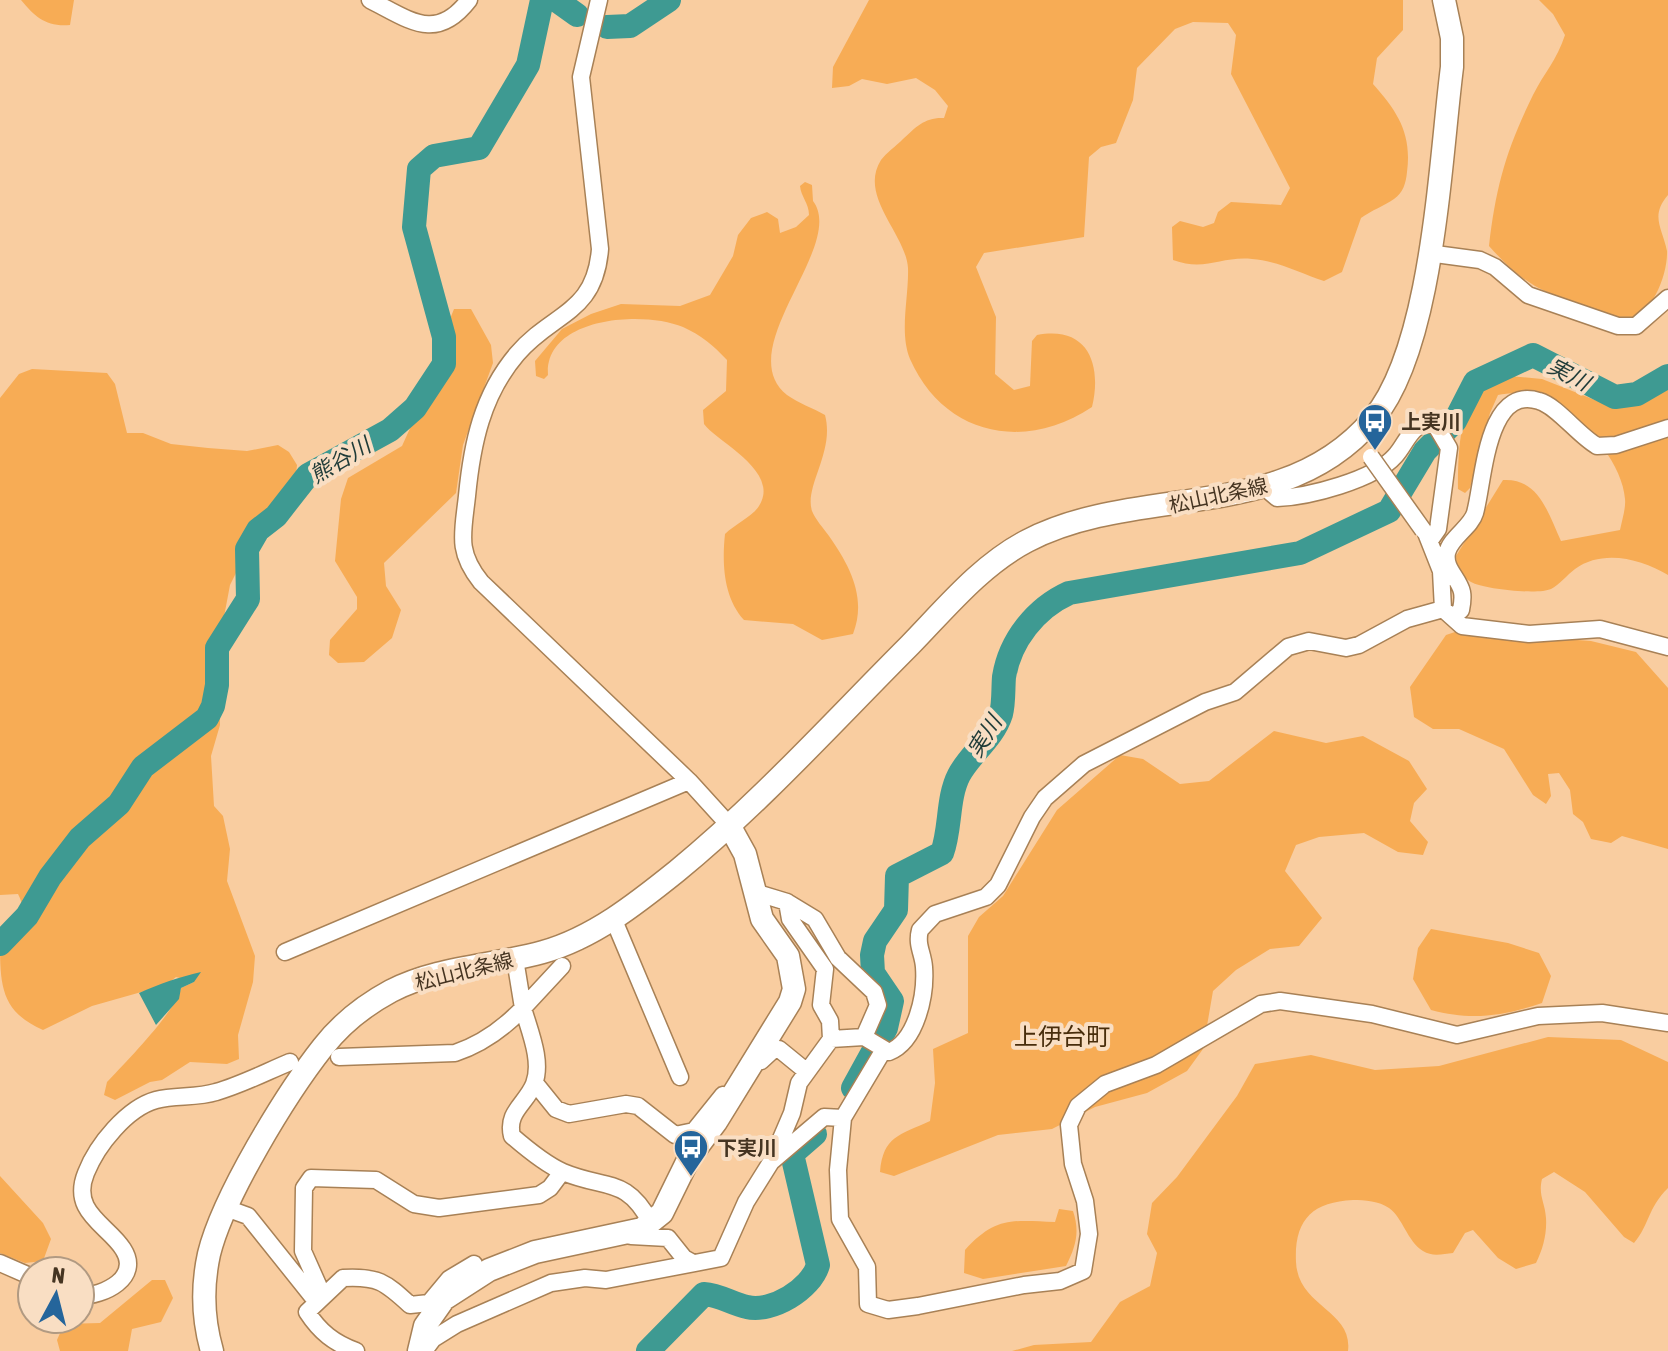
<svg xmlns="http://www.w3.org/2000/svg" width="1668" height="1351" font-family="'Asap Condensed','Noto Sans JP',sans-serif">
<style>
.green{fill:#f7ac55}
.water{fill:#3e9a92}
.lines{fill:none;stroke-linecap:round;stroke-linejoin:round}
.river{stroke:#3e9a92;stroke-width:24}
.minor-casing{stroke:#a88156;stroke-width:19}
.major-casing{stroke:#a88156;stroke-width:25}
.minor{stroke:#fff;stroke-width:16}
.major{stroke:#fff;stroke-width:22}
.minor-bridge-casing{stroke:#a88156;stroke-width:19;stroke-linecap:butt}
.minor-bridge{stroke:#fff;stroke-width:16}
.labels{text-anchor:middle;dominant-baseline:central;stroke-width:8;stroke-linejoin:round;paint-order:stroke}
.poi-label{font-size:20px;font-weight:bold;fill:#453421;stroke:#f9dec3;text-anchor:start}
.street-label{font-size:20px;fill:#453421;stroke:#f9dec3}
.water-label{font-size:22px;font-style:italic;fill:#1f3b38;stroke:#f9dec3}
.quarter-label{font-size:24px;fill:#482d0c;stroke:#f9dec3}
</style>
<rect width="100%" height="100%" fill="#f9cda0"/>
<path class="green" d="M21,0H74L70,25C46,27 35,17 21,0Z
M869,0H1403V30L1377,58L1373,84C1398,112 1412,134 1407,172C1406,183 1403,193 1394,199C1384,206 1372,210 1361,218L1342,272L1324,281C1300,273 1278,261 1252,259C1221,256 1205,272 1173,260L1172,227L1180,221L1203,227L1214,223L1218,212L1231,202L1281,205L1290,188L1231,74L1236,35L1228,23L1193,22L1175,29L1137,68L1133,100L1116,143L1101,147L1089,157L1084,237L984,253L976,267L996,317L995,374L1014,390L1030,386L1032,341L1037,335C1089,325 1102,366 1092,407C1025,452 944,436 910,359C899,332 909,297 908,268C906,234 858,196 881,160C886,153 896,146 903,139C916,127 925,117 944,118L948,106L935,90L916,78L887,84L862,79L849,86L832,88L833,67Z
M1539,0H1668V195C1650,216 1662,227 1667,251C1668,273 1652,318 1627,318C1615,318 1602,313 1591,309C1542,292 1524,285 1489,246C1496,186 1506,150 1533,95C1544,73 1557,60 1565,35L1553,14Z
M805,182L812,185L813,201C847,246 730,349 787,395C798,403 813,408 825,415C835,452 804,486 812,511C815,519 824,529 829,536C850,566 867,598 853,634L822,640L793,624L744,620C723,597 722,562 725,534C734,525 753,516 759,506C781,471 717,442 704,424L703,410L726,391L727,360C714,346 701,335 683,327C643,310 544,317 548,375L544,379L536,376L535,361L562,329L591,314L621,304L680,306L710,295L733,256L738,235L751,218L767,212L778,219L780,233L796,227L809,215C809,203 801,197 800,186Z
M454,309H471L491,345L493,363L463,445L456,493L384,563L386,586L401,610L392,638L364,662L338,663L329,655L330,640L357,609V597L335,561L341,499L348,478L402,446L445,351L448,324Z
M32,369L107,373L115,384L127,433H143L171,444L208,448L247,451L278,445L289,452L297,465L295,485L254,537L230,585L220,638V725L211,756L214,806L223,816L230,849L227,881L255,956L253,982L238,1035L239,1059L227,1064L190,1062L162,1080L150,1082L115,1100L104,1095L107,1082C125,1063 177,1010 181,988L194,982L176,977L166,985L92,1006L43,1030C0,1011 0,985 0,937C20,930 28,912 18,894L0,895V398L19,374Z
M1509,376L1542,379L1605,404L1626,407L1668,383V575C1641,559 1603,549 1575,569C1567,575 1559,585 1551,589C1538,595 1483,589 1471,582C1466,579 1461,574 1457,570L1456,556L1503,480C1539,478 1548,513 1561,541L1620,530C1622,520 1626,508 1625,499C1623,466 1589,426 1564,406C1548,394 1517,391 1498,395L1490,413L1470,488L1465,493L1458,489C1458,459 1458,406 1484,385C1490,381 1502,379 1509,376Z
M1458,631L1591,641L1636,652L1668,688V849L1622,836L1611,843L1591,839L1583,822L1573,814L1570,790L1559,773L1548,774L1551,796L1546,804L1533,795L1504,749L1459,729H1433L1414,717L1410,687L1446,635Z
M1274,731L1326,743L1363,736L1409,761L1427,789L1414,803L1410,821L1428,842L1423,855L1398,852L1364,833L1319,837L1296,845L1285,871L1322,918L1299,946L1270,949L1236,970L1213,991L1203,1049L1187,1071L1147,1093L1095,1107L1052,1129L998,1135L894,1176L880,1172C883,1136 900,1135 930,1121L935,1083L933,1049L968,1033V936L979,917L1003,896L1057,810L1120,755L1143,759L1180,784L1209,781Z
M1431,929L1508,943L1539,953L1551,976L1542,1003C1503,1016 1472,1021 1431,1010L1413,979L1418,948Z
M1548,1037L1621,1040L1668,1062V1188C1647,1209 1650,1224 1634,1243L1624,1237L1585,1192L1554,1172L1542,1179C1538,1195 1545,1202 1546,1218C1547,1234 1543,1249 1536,1263L1516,1269L1498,1258L1473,1230L1465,1233L1453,1253C1443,1254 1432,1257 1423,1251C1407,1241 1403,1218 1389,1208C1379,1201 1365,1200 1353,1200C1312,1202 1294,1220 1296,1262C1298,1307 1353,1310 1348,1351H1012L1034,1345L1091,1342L1120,1302L1150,1286L1157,1253L1147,1234L1152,1203L1177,1177L1237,1096L1255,1064L1311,1055L1375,1070L1439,1066Z
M0,1176L43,1223L51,1239L43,1261L25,1263L0,1253Z
M1059,1209L1073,1211C1080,1232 1076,1246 1066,1266L983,1279L964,1273L965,1250C995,1217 1012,1220 1055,1222Z
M152,1280H165L173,1298L161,1322L132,1329L128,1351H60L57,1340L64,1324L100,1323Z"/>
<path class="water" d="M201,972L194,982L181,988L179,999L156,1025L139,993C159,984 179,977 201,972Z"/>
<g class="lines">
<path class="river" d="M556,0L577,15
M607,27L630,26L669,0
M0,944L27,916L50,877L80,838L119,804L143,767L207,718L213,706L217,685V648L248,599L247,549L258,530L276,516L308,475L390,430L415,408L444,364V337L414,227L419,169L434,156L479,148L528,65L542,0
M853,1088L886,1028L892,1001L873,973L872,955L875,941L896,910L897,876L942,853C951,829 947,798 959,775C970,754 993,739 1001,714C1004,703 1003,689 1004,677C1010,640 1036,608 1069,593L1300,553L1389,511L1425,451L1455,421L1475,382L1533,355L1615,397L1637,394L1668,376
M648,1351L704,1294C720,1295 732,1304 747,1307C772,1313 811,1289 818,1265L792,1154L815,1134"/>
<g class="minor-casing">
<path id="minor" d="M370,0C410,20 436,43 469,0
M599,0L581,77L600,249C595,314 553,312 517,354C482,395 472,444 467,496C463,533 456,551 481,582L689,781L729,825
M1428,253L1480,260L1495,267L1528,295L1618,326H1636L1668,298
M1264,487L1277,498C1308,497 1374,480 1395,456C1408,442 1412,418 1436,426L1449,448L1438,529L1431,539
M1426,533L1441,571L1443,609L1462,626L1529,634L1600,629L1668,647
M1453,617L1461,610C1462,605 1463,597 1462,592C1459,578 1444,569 1447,553C1450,538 1471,527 1475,513C1484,481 1486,384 1539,401C1557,406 1578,435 1597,446L1616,445L1668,428
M787,902L815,919L838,958L874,992L878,1005L864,1037
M613,918L680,1077
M285,952L689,781
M562,966L523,1008C529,1030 543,1061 534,1084C526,1104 506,1112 512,1136C527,1149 545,1164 563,1172C606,1190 626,1176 651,1223
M831,1039L864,1037L889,1052C917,1041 926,994 924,967C923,953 916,945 920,930L935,914L986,897L998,885L1032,817L1045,798L1084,764L1205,702L1235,692L1288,647L1309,641L1346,648L1359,645L1407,619L1443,609
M339,1057L455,1053C482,1044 503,1029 523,1008L515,959
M761,1061L774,1049H779L806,1071
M535,1083L556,1109L569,1114L626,1104L638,1106L675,1135L694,1131L723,1095
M843,1118L883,1051
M771,1162L824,1117L843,1118L838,1170L840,1219L867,1267L868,1304L888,1310L918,1306L1024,1285L1060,1281L1083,1271L1089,1234L1085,1201L1073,1164L1069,1125L1078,1106L1105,1084L1156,1065L1261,1004L1280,1001L1372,1014L1457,1035L1538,1016L1602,1013L1668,1023
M226,1208L248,1216L316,1301
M631,1236L668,1238L684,1258L693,1263
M0,1263L32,1277
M80,1296C103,1296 142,1278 123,1249C108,1225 70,1212 86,1173C97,1145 127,1108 156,1100C175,1095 197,1098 216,1092C241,1085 266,1072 290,1062
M323,1296L303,1251L304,1188L311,1178L376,1180L414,1204L439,1208L539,1195L550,1188L562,1172
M356,1351C334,1343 320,1332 307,1312L343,1278C378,1276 385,1282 410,1305L429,1303L449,1279L474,1264
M424,1351L433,1339L457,1324L551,1283L585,1278L606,1280L721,1258L746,1202L771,1162L792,1113L799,1083L831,1039L830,1021L821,1005L825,969L790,919L787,902L754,892"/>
</g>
<g class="major-casing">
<path id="major" d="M212,1351C203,1320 202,1286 209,1254C223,1197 286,1094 323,1047C341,1024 365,1005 391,991C437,967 493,966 543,952C593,938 636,904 677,871C761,802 833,722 910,645C946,608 981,565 1027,541C1138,483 1284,525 1373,419C1433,348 1440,161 1452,67V38L1444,0
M419,1351L425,1326L444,1299L489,1270L535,1252L642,1229L662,1213L689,1158L716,1122L790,1002L794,989L788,956L762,919L745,854L729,825"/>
</g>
<use href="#minor" class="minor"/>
<use href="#major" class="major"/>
<g class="minor-bridge-casing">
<path id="minor-bridge" d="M1371,457L1423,530"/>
</g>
<use href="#minor-bridge" class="minor-bridge"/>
</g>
<defs>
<g id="bus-pin" transform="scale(1.8)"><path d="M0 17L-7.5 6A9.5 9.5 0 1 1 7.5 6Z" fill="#25659b" stroke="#f9dec3"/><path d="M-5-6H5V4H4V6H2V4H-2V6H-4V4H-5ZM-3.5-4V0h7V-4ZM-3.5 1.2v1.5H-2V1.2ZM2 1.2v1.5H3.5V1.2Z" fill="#fff"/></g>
</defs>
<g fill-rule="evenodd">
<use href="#bus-pin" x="1375" y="421"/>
<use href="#bus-pin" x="691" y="1147"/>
</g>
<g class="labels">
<g class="poi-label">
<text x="1401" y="421">上実川</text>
<text x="717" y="1147">下実川</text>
</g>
<g class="street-label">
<text transform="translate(1218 495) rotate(-12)">松山北条線</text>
<text transform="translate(464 971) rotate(-14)">松山北条線</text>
</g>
<g class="water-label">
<text transform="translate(1569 374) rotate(27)">実川</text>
<text transform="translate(340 460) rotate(-31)">熊谷川</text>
<text transform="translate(984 736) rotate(-58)">実川</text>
</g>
<g class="quarter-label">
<text x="1062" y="1036">上伊台町</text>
</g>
</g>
<g transform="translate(56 1295) rotate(7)"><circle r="38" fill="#f9dec3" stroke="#b19a82" stroke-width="2"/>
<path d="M0-6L14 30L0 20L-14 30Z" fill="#25659b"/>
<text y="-12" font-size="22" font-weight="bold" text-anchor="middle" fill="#453421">N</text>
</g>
</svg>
